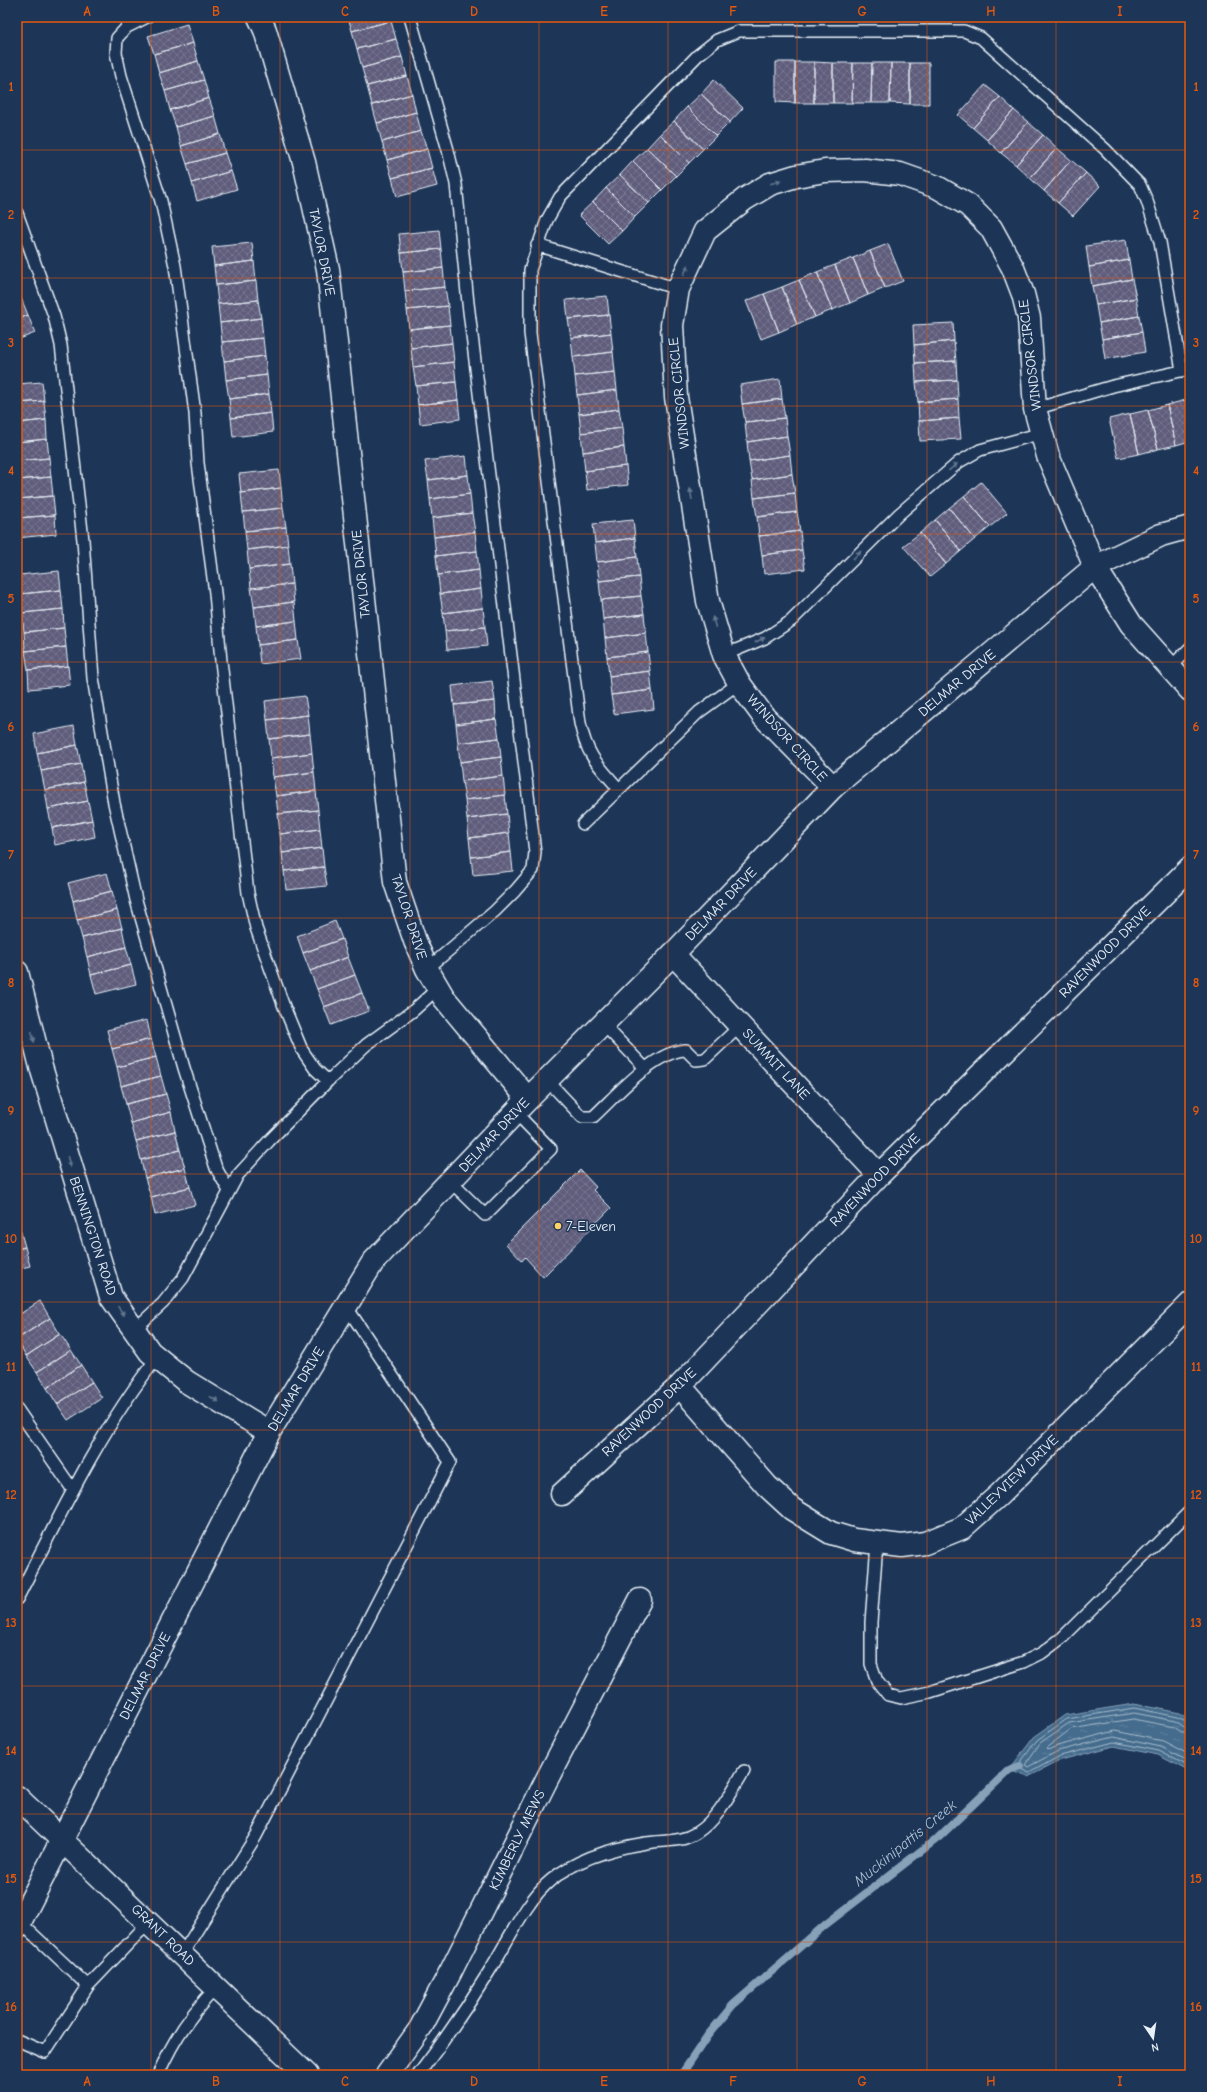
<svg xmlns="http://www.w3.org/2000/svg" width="1207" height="2092" font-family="'Comic Neue',sans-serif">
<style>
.water{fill:url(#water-ripples);stroke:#86a1b8}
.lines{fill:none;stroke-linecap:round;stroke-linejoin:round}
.shore{stroke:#a7bccd;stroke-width:1}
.stream{stroke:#86a1b8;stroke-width:8}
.building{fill:url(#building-cross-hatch);stroke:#e8f1f8}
.service-casing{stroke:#e8f1f8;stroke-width:14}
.minor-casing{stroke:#e8f1f8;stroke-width:25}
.tertiary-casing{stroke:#e8f1f8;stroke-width:25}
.service{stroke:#1d3557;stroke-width:11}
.minor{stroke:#1d3557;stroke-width:22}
.tertiary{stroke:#1d3557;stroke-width:22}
.oneway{fill:#64778f}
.grid{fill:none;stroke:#e8590c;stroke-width:1;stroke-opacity:0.55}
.poi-dot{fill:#ffd166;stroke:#1d3557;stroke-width:1.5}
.labels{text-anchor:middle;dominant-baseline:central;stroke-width:3;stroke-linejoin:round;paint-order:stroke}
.street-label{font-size:14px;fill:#e8f1f8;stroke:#1d3557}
.poi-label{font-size:14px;fill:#e8f1f8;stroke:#1d3557;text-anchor:start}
.water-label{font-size:15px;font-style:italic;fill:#afc2d3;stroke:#1d3557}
.neatline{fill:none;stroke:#e8590c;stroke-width:1.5}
.grid-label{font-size:13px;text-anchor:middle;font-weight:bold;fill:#e8590c}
</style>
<defs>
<pattern id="water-ripples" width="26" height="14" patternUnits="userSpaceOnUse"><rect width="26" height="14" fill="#456c8d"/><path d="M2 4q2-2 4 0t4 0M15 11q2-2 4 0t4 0" fill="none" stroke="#60819e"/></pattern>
<pattern id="building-cross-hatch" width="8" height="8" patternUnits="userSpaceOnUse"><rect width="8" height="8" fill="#5f5c7b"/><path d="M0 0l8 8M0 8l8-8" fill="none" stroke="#76748e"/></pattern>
</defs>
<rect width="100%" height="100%" fill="#1d3557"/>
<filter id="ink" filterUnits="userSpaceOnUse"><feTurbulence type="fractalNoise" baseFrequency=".025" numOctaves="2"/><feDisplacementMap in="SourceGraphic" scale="8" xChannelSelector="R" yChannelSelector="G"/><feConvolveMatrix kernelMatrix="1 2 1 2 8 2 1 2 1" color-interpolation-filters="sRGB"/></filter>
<g filter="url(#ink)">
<path class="water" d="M1134,1704L1180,1713L1190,1720V1772L1158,1755L1114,1746L1061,1760L1028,1777L1009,1770L1034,1737L1065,1715Z"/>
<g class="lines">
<path class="shore" d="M1190,1723L1178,1717L1134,1708L1067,1719L1037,1740L1017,1767L1029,1773L1060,1756L1114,1742L1159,1751L1190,1767
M1190,1728L1184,1727L1176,1721L1134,1713L1069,1723L1040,1743L1025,1765L1028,1767L1058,1751L1114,1737L1161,1747L1190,1762
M1190,1734L1183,1733L1174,1727L1133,1719L1071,1729L1046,1748L1048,1750L1057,1746L1115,1731L1163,1741L1190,1755"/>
<path class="stream" d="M681,2075L708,2035L733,2005L825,1925L939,1837L1009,1770L1020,1766"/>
</g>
<path class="building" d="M348,17H391V21L352,31Z
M391,21L396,39L357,49L352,31Z
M187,24L193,43L154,54L148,36Z
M396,39L402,57L362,68L357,49Z
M193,43L198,61L159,73L154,54Z
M402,57L407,76L367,86L362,68Z
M198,61L204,80L165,91L159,73Z
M776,62H795V103L776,102Z
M795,62H814V103H795Z
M814,62L833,63V103H814Z
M833,63H853L852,103H833Z
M853,63H872L871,103H852Z
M872,63H891L890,103H871Z
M891,63H910V104L890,103Z
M910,63H929V104H910Z
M407,76L412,94L372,105L367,86Z
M204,80L209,98L170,110L165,91Z
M714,80L743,108L730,122L701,94Z
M985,85L1000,97L973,128L958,115Z
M412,94L416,112L377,123L372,105Z
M701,94L730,122L716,136L687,107Z
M1000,97L1014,110L987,140L973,128Z
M209,98L215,116L176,127L170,110Z
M687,107L716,136L703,149L674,121Z
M1014,110L1028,122L1001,153L987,140Z
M416,112L421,131L382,142L377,123Z
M215,116L220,134L181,146L176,127Z
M674,121L703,149L689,163L660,134Z
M1028,122L1043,135L1016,165L1001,153Z
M421,131L427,149L387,160L382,142Z
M220,134L225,153L187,164L181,146Z
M660,134L689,163L676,176L647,148Z
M1043,135L1057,148L1030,178L1016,165Z
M647,148L676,176L662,190L633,161Z
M1057,148L1071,160L1044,191L1030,178Z
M427,149L432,168L392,178L387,160Z
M225,153L231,171L192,183L187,164Z
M1071,160L1086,173L1058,203L1044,191Z
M633,161L662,190L649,203L620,175Z
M432,168L437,186L397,197L392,178Z
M231,171L237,189L197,201L192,183Z
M1086,173L1100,186L1073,216L1058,203Z
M620,175L649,203L635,217L606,188Z
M606,188L635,217L622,231L593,202Z
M593,202L622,231L608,244L579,215Z
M439,230L441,249L401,253L399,234Z
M1126,240L1129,260L1089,267L1086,246Z
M252,243L254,261L214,266L212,247Z
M888,244L903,281L885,288L870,251Z
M441,249L443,268L403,272L401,253Z
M870,251L885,288L868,295L853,258Z
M853,258L868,295L850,303L835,265Z
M1129,260L1132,279L1092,286L1089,267Z
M254,261L256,281L216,285L214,266Z
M835,265L850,303L832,310L817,272Z
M443,268L445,287L405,291L403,272Z
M817,272L832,310L815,317L799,280Z
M1132,279L1136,298L1096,305L1092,286Z
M799,280L815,317L797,324L782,287Z
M256,281L258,300L218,304L216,285Z
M445,287L448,306L407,310L405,291Z
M782,287L797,324L779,332L764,294Z
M764,294L779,332L761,339L746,301Z
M607,296L609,315L568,319L566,300Z
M21,298L28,315L17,320V299Z
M1136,298L1139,316L1099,323L1096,305Z
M258,300L261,318L220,323L218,304Z
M448,306L450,325L409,329L407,310Z
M28,315L35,333L17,340V320Z
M609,315L611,333L571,338L568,319Z
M1139,316L1142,332L1102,339L1099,323Z
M261,318L263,338L222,342L220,323Z
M953,323L954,341L914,345L913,325Z
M450,325L452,343L411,348L409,329Z
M1142,332L1145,352L1105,359L1102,339Z
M611,333L613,352L573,357L571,338Z
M263,338L265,356L224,361L222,342Z
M954,341L956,361L915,363L914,345Z
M452,343L454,362L413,367L411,348Z
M613,352L615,372L575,376L573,357Z
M265,356L267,375L226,380L224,361Z
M956,361L957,380L916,382L915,363Z
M454,362L456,382L416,386L413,367Z
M615,372L617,390L577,395L575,376Z
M267,375L269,394L229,399L226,380Z
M780,379L782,399L742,404L740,385Z
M957,380L958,399L918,402L916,382Z
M42,382L44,401L17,403V384Z
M456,382L458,400L418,405L416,386Z
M617,390L619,409L579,414L577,395Z
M269,394L271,413L231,418L229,399Z
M782,399L785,418L745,422L742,404Z
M958,399L959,418L919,421L918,402Z
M1190,399V418L1186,400Z
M458,400L460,419L420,424L418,405Z
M1186,400L1190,418V441L1176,445L1167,405Z
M44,401L46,420L17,423V403Z
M1167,405L1176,445L1158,449L1148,410Z
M619,409L622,428L581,433L579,414Z
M1148,410L1158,449L1139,454L1130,414Z
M271,413L273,432L233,437L231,418Z
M1130,414L1139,454L1118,458L1109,419Z
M785,418L787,436L747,442L745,422Z
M959,418L961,439L920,441L919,421Z
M46,420L47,439L17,442V423Z
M622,428L624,447L583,452L581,433Z
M787,436L790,455L749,461L747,442Z
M47,439L49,458L17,461V442Z
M624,447L626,466L585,471L583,452Z
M790,455L792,474L752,480L749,461Z
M466,456L468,475L428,480L425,461Z
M49,458L51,477L17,480V461Z
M626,466L628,485L587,490L585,471Z
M279,470L281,488L241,493L239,474Z
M792,474L795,493L754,498L752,480Z
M468,475L470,494L430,499L428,480Z
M51,477L53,496L17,499V480Z
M981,482L1007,513L990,527L964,496Z
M281,488L283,508L243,512L241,493Z
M795,493L797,512L757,517L754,498Z
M470,494L472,513L432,518L430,499Z
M53,496L55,515L17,518V499Z
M964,496L990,527L975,539L949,508Z
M283,508L286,527L245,531L243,512Z
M949,508L975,539L961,551L935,520Z
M797,512L800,531L759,536L757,517Z
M472,513L475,532L434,537L432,518Z
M55,515L56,534L17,538V518Z
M633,520L635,538L595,543L593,524Z
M935,520L961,551L946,564L920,533Z
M286,527L288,545L247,550L245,531Z
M800,531L802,550L762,555L759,536Z
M475,532L477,551L436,556L434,537Z
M920,533L946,564L930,577L903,546Z
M635,538L637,557L597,562L595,543Z
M288,545L290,564L249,569L247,550Z
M802,550L805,569L764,574L762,555Z
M477,551L479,570L438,575L436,556Z
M637,557L639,577L599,581L597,562Z
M290,564L292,584L251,588L249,569Z
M479,570L481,589L440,594L438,575Z
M59,571L61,590L20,594L19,575Z
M639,577L641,596L601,600L599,581Z
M292,584L294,602L254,607L251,588Z
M481,589L483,608L443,613L440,594Z
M61,590L63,609L22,613L20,594Z
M641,596L644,614L603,619L601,600Z
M294,602L296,621L256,626L254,607Z
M483,608L485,627L445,631L443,613Z
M63,609L64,628L24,632L22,613Z
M644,614L646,633L605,638L603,619Z
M296,621L298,640L258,645L256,626Z
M485,627L487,646L447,650L445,631Z
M64,628L66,647L25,651L24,632Z
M646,633L648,652L607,657L605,638Z
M298,640L301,659L260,664L258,645Z
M66,647L68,666L28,670L25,651Z
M648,652L650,671L609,676L607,657Z
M68,666L70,685L29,689L28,670Z
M650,671L652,690L611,695L609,676Z
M492,681L495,701L454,705L452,686Z
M652,690L654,709L614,714L611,695Z
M305,696L308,715L267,720L265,701Z
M495,701L496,719L456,724L454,705Z
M308,715L310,734L269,739L267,720Z
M496,719L499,738L458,743L456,724Z
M74,726L77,745L37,753L34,734Z
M310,734L312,753L271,758L269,739Z
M499,738L501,757L460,762L458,743Z
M77,745L81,764L41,771L37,753Z
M312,753L314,772L273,777L271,758Z
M501,757L503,776L462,781L460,762Z
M81,764L84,782L45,790L41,771Z
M314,772L316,791L276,796L273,777Z
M503,776L505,795L465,800L462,781Z
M84,782L88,801L48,809L45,790Z
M316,791L318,810L278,814L276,796Z
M505,795L507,814L467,819L465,800Z
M88,801L92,820L52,828L48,809Z
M318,810L320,829L280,834L278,814Z
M507,814L509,833L469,838L467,819Z
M92,820L95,837L55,845L52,828Z
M320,829L322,848L282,853L280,834Z
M509,833L511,852L471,857L469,838Z
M322,848L324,867L284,871L282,853Z
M511,852L513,871L473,875L471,857Z
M324,867L327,886L286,890L284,871Z
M107,873L112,891L73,901L68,883Z
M112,891L117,910L77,920L73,901Z
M117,910L122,928L82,938L77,920Z
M335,921L342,939L303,953L297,936Z
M122,928L126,947L87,957L82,938Z
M342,939L348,957L310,971L303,953Z
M126,947L131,965L91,975L87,957Z
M348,957L355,975L317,989L310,971Z
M131,965L136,984L96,994L91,975Z
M355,975L362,993L324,1007L317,989Z
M362,993L369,1011L331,1025L324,1007Z
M147,1020L151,1039L112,1049L107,1030Z
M151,1039L156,1057L117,1067L112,1049Z
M156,1057L161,1076L121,1086L117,1067Z
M161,1076L166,1094L126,1104L121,1086Z
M166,1094L171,1112L131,1123L126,1104Z
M171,1112L175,1131L136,1141L131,1123Z
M175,1131L180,1150L141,1160L136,1141Z
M180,1150L185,1168L145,1178L141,1160Z
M185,1168L190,1187L151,1197L145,1178Z
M580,1170L596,1187L593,1190L611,1208L543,1277L525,1257L522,1261L506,1244Z
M190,1187L195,1205L155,1215L151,1197Z
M20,1229L25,1247L17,1249V1230Z
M25,1247L30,1266L17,1269V1249Z
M40,1301L50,1318L17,1339V1316Z
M50,1318L60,1334L26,1356L17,1339Z
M60,1334L71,1350L37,1372L26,1356Z
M71,1350L81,1365L47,1388L37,1372Z
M81,1365L92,1382L57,1404L47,1388Z
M92,1382L102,1398L68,1420L57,1404Z"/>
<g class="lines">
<g class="service-casing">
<path id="service" d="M147,17L127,27L117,38L116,53L121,76L161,201L175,266L195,413L198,463L215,593L221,661L248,893L256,928L283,1004L302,1050L315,1069L328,1081
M410,17L448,150L456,184L468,303L535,852L533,870L515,891L495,911L427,969
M17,213L54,316L61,345L83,540L93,678L114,803L136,900L184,1068L216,1168L229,1191
M537,245L678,289
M1035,409L1113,386L1190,369
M724,655L765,638L791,621L899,514L959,462L980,450L1042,433
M1170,668L1190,648
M619,789C598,765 587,756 580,723L530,333V270L547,220L560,197L698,55L717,40L739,31H964L981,38L1105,149L1140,185L1147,201L1160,242L1182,371
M583,824L699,712L739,683
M603,1024L646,1069
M547,1080L582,1117H593C616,1096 654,1051 686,1050L696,1060L705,1059L740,1026
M450,1181L485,1215L551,1149L516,1113
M134,1330L163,1303L183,1278L238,1175L269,1141L328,1081L366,1045L414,1010L438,988
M17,1409L73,1490
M877,1544L871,1622V1664L877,1681L888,1695L901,1698L930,1692L1024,1662L1042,1653L1063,1637L1190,1511
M17,1599C58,1519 101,1428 157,1358
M20,1922L88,1986
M182,1954L256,1836L450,1462L346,1306
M17,2040L45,2052L88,1986L149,1922
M158,2075C172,2042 191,2013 217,1987
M418,2075C444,2041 468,2006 490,1970C507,1943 527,1899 551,1880C577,1859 614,1848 646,1843C664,1840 680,1843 696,1833C718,1819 731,1792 744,1771"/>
</g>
<g class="minor-casing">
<path id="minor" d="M259,17L265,30L304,162L328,269L395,882L415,941L427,969L444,998L528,1099
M833,787L764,717L739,683L724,655L708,601L676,397L672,325L678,289L705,231L745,199L770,184L796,176L825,171L865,170L900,174L937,187L968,205L991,228L1013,268L1023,294L1029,318L1035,409L1048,456L1095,567L1131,624L1190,690
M673,954L879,1175
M17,972L41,1067L111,1297L150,1352L187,1382L269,1432
M680,1386L767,1486L792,1509L831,1533L854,1540L902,1546L925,1543L962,1528L999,1495L1190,1304
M562,1494L680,1386L879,1175L1190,868
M17,1797L307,2075
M387,2075L420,2029L451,1971L546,1781L640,1600"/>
</g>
<g class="tertiary-casing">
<path id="tertiary" d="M17,1928L269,1432L373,1262L528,1099L673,954L833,787L1095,567L1161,535L1190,527"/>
</g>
<use href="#service" class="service"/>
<use href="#minor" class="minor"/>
<use href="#tertiary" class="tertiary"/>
</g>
<defs><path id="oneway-solid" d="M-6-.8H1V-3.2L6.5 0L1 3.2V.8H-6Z"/></defs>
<g class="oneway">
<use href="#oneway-solid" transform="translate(776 182) rotate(-18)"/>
<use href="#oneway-solid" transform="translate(686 270) rotate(-65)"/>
<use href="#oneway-solid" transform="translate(953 467) rotate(-41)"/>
<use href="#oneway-solid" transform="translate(691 494) rotate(-99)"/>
<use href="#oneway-solid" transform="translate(857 555) rotate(-45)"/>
<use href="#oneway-solid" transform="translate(714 622) rotate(-106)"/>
<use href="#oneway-solid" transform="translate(760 640) rotate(-27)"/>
<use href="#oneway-solid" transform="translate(33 1037) rotate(76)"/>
<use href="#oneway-solid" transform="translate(69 1162) rotate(74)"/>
<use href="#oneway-solid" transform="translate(121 1311) rotate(55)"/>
<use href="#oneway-solid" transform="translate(214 1399) rotate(31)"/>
</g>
</g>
<path class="grid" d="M151,17V2075M280,17V2075M410,17V2075M539,17V2075M668,17V2075M797,17V2075M927,17V2075M1056,17V2075M17,150H1190M17,278H1190M17,406H1190M17,534H1190M17,662H1190M17,790H1190M17,918H1190M17,1046H1190M17,1174H1190M17,1302H1190M17,1430H1190M17,1558H1190M17,1686H1190M17,1814H1190M17,1942H1190"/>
<circle class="poi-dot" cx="558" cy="1226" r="4"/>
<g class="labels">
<g class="street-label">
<text transform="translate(322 252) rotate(79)">TAYLOR DRIVE</text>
<text transform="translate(1030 355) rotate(-97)">WINDSOR CIRCLE</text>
<text transform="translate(679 393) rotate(-96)">WINDSOR CIRCLE</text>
<text transform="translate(361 574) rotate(-96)">TAYLOR DRIVE</text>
<text transform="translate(957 683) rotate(-40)">DELMAR DRIVE</text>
<text transform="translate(787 738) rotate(48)">WINDSOR CIRCLE</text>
<text transform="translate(721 904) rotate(-46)">DELMAR DRIVE</text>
<text transform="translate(409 917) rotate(72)">TAYLOR DRIVE</text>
<text transform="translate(1105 952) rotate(-45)">RAVENWOOD DRIVE</text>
<text transform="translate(776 1064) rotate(47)">SUMMIT LANE</text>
<text transform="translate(494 1135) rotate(-47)">DELMAR DRIVE</text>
<text transform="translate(875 1180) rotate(-46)">RAVENWOOD DRIVE</text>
<text transform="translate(93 1236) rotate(72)">BENNINGTON ROAD</text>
<text transform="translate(296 1389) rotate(-59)">DELMAR DRIVE</text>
<text transform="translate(649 1412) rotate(-43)">RAVENWOOD DRIVE</text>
<text transform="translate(1012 1480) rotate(-44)">VALLEYVIEW DRIVE</text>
<text transform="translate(145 1676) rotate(-63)">DELMAR DRIVE</text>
<text transform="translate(517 1840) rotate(-64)">KIMBERLY MEWS</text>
<text transform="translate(163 1935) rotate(44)">GRANT ROAD</text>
</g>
<g class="poi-label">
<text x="566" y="1226">7-Eleven</text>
</g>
<g class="water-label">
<text transform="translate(905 1843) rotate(-39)">Muckinipattis Creek</text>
</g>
</g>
<rect width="1207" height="2092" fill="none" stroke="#1d3557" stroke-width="44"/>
<g transform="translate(1153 2038) rotate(167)" stroke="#1d3557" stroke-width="3" paint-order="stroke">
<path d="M0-3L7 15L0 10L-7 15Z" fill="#e8f1f8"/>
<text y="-6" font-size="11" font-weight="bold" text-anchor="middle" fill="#e8f1f8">N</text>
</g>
<rect x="22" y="22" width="1163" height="2048" class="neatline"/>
<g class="grid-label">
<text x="87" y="16">A</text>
<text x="216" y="16">B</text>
<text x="345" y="16">C</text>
<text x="474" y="16">D</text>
<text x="604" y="16">E</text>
<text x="733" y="16">F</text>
<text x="862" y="16">G</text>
<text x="991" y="16">H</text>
<text x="1120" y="16">I</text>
<text x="11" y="91">1</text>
<text x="1196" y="91">1</text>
<text x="11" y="219">2</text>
<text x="1196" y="219">2</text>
<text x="11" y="347">3</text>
<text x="1196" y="347">3</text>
<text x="11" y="475">4</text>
<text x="1196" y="475">4</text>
<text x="11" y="603">5</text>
<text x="1196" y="603">5</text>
<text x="11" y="731">6</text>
<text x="1196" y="731">6</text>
<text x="11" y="859">7</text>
<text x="1196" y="859">7</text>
<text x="11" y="987">8</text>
<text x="1196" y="987">8</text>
<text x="11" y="1115">9</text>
<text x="1196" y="1115">9</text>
<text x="11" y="1243">10</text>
<text x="1196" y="1243">10</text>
<text x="11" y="1371">11</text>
<text x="1196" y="1371">11</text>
<text x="11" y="1499">12</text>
<text x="1196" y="1499">12</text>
<text x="11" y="1627">13</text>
<text x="1196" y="1627">13</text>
<text x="11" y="1755">14</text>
<text x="1196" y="1755">14</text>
<text x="11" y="1883">15</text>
<text x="1196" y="1883">15</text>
<text x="11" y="2011">16</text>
<text x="1196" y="2011">16</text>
<text x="87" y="2086">A</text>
<text x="216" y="2086">B</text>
<text x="345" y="2086">C</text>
<text x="474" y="2086">D</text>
<text x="604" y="2086">E</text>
<text x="733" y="2086">F</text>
<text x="862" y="2086">G</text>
<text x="991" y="2086">H</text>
<text x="1120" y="2086">I</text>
</g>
</svg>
